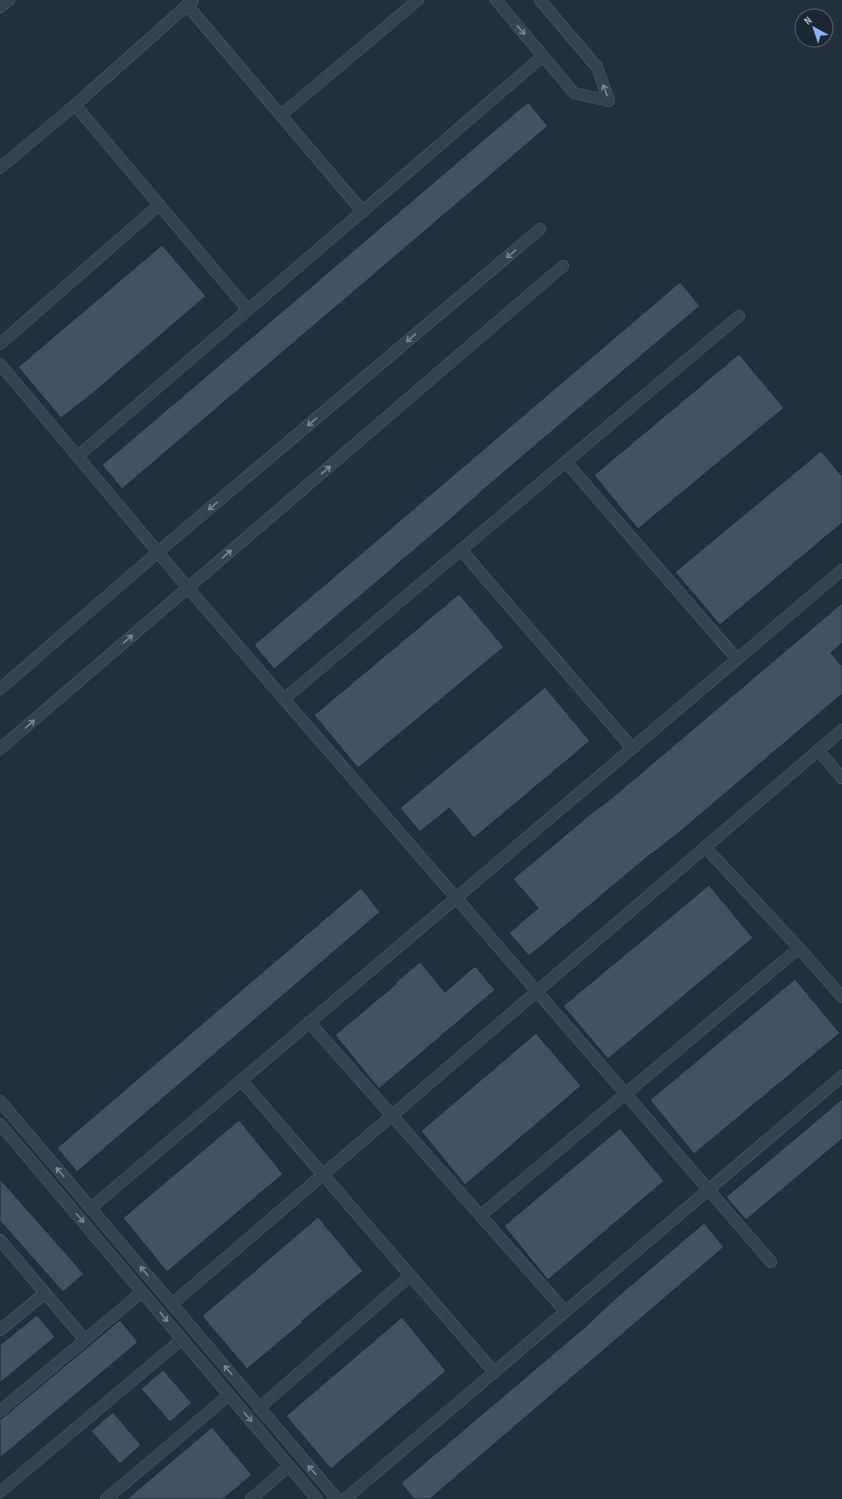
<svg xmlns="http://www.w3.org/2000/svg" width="842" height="1499" font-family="'Sofia Sans Condensed',sans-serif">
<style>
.building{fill:#455162;stroke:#1f2835}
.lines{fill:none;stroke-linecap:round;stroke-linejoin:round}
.street-casing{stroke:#565f6c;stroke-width:12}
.street{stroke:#38414e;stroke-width:11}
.oneway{stroke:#7c8592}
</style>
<rect width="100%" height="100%" fill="#242f3e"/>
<path class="building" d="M528,102L548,126L122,489L102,465Z
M162,245L206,296L93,393L61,418L18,367Z
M680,282L700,306L578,409L482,491L453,517L274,669L254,645Z
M739,354L784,408L638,529L594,475Z
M821,451L842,476V523L720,625L675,572Z
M459,594L504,647L358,768L314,715Z
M842,603V643L831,653L842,666V694L682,830L652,854V853L529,956L509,933L538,908L513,879L600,806L601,807L633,780Z
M545,687L590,741L474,838L449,808L420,832L400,808Z
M709,885L753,938L608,1059L563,1006Z
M361,888L380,912L77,1172L57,1148Z
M420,962L445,992L475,966L495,990L379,1089L335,1035L396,984L395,983Z
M795,979L840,1033L694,1154L650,1100Z
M536,1033L581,1086L465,1185L421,1131Z
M842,1099V1139L746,1220L726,1197Z
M239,1120L283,1174L167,1272L123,1218Z
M620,1128L664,1181L548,1280L504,1226Z
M0,1179L84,1274L63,1292L0,1221Z
M318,1217L363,1271L302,1321L303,1322L247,1369L202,1316Z
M704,1223L724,1247L430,1499H414L401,1483L585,1327L617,1297Z
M37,1315L55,1337L0,1383V1345Z
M402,1317L446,1371L331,1469L286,1416Z
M120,1320L138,1342L0,1458V1420Z
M163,1370L192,1403L170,1422L141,1389Z
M113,1412L141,1445L120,1464L91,1431Z
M212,1427L252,1475L223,1499H127Z"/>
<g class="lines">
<g class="street-casing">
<path id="street" d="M496,0L574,93L609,101L597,67L540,0
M187,5L363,212
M0,7L9,0
M75,105L248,310
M281,115L418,0
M0,168L75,105L193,0
M0,344L159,205
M0,364L188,588L771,1262
M78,456L543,56
M566,462L737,659
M461,550L632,748
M0,689L158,552L540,229
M284,699L739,316
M0,749L563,266
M818,750L842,778
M799,948L842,997
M309,1022L565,1311
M241,1080L494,1372
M0,1101L337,1499
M0,1124L317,1499
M91,1208L842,570
M480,1216L799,948L705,847
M0,1240L85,1340
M172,1304L842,730
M0,1330L45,1293
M259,1408L410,1276
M0,1411L142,1292
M0,1492L182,1339
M106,1499L229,1395
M251,1499L289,1466
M345,1499L842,1076"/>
</g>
<use href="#street" class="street"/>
</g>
<defs><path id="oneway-shaft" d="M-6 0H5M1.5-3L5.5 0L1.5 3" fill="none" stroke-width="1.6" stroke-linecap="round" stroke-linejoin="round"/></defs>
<g class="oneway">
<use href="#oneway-shaft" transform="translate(521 30) rotate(50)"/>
<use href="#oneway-shaft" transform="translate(605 90) rotate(-110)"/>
<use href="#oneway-shaft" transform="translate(511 254) rotate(140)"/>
<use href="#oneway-shaft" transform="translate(411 338) rotate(140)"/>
<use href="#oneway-shaft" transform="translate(312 422) rotate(140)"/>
<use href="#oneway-shaft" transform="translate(326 470) rotate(-41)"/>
<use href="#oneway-shaft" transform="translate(213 506) rotate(140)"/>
<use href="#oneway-shaft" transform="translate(227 554) rotate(-41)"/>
<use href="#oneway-shaft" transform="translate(128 639) rotate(-41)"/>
<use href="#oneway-shaft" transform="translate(30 724) rotate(-41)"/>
<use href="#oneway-shaft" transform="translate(60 1172) rotate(-130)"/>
<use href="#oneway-shaft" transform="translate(80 1218) rotate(50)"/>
<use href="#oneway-shaft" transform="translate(144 1271) rotate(-130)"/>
<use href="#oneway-shaft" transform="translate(164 1317) rotate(50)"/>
<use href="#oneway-shaft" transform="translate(228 1370) rotate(-130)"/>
<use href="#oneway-shaft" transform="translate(248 1417) rotate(50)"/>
<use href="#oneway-shaft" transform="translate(312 1470) rotate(-131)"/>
</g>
<g transform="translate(814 28) rotate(320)"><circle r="19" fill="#1d2633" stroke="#59626f"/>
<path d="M0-3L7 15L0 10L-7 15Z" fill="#8ab4f8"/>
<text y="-6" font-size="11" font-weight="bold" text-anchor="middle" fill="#b4bcc9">N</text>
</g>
</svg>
